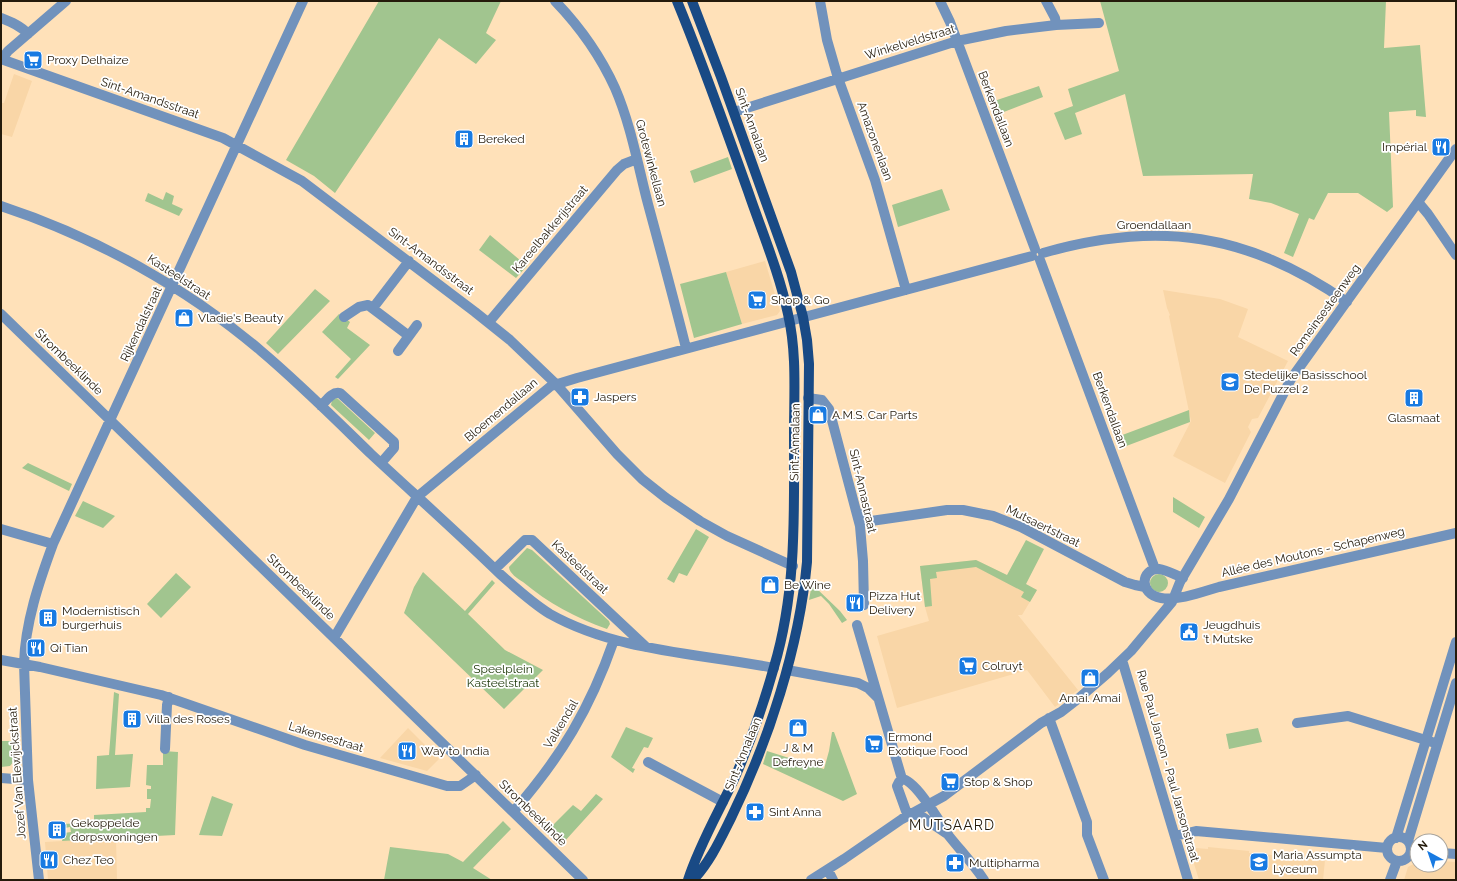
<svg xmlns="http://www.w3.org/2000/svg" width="1457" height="881" font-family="Raleway,sans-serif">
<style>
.built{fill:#f9d6a7}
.green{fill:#a1c58f}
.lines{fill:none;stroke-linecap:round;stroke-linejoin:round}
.minor{stroke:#7192bc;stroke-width:10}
.major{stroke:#194a85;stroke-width:10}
.labels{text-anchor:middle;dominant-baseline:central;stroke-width:3.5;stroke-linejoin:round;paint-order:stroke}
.street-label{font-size:12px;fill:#251b0b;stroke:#fff}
.poi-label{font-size:12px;fill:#251b0b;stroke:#fff;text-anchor:start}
.park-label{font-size:12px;fill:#1a3505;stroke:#fff}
.quarter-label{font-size:14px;letter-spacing:1px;fill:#251b0b;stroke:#fff}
</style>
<rect width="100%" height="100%" fill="#ffe1b9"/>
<path class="built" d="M14,74L32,81L12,137L1,134V107L2,103H4Z
M765,261L780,311L777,315L742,324L726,272Z
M1163,290L1220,299L1248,309L1238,337L1288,361L1258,418L1252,419L1248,427L1251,432L1225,483L1173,456L1191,421L1169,316L1170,315L1167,308Z
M976,560L1037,590L1022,615H1018L1078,690L1055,707L1027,670L897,708L877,636L929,621L925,607L920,566Z
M408,728L439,759L427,771L380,758Z
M116,838L117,880H48L45,842Z
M1208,847L1249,851V853L1325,860L1323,880H1199L1191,854L1196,848L1208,849Z
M1441,861L1456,862V880H1404L1408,867L1417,862V865H1441Z"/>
<path class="green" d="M379,1H501L486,33L496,40L476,64L439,38L335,193L314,176L286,160Z
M1100,1H1386L1384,48L1420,45L1426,117L1416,116V110L1389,112L1393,207L1387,212L1358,193H1328L1314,220L1309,218L1293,257L1284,253L1299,214L1271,203L1249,199L1253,174L1143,176L1125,94L1075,113L1082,134L1065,140L1054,113L1073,106L1068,89L1119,71Z
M1039,86L1043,97L996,115L991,102Z
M728,157L732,169L694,183L690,171Z
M942,189L950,210L898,227L892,205Z
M166,192L174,196L172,204L183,209L179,216L145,201L148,193L163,200Z
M490,235L527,266L516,278L479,250Z
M726,272L742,324L694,338L680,284Z
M315,289L330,301L278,354L266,343Z
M339,314L350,322L347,328L370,345L338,379L335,377L351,359L322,332Z
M337,398L375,433L369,440L331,405L332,400Z
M1189,410L1190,422L1121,448L1117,437Z
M28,463L72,484L69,491L22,468Z
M1173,497L1205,517L1199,528L1173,512Z
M83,501L115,516L103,528L75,516Z
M696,529L709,537L687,576L679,573L674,583L667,579Z
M1026,540L1044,549L1026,584L1037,590L1030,602L1021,597L1024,592L976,567L936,572L937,578L930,579L932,606L925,607L920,566L976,560L1007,575Z
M527,548L532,550L609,621L610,624L607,629C576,618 548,603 523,582C518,579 509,573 509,567Z
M423,572L465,611L492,580L495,583L468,614L505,650L543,670L504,709L404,613L414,587Z
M176,573L191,587L161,618L147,604Z
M1150 583a9 9 0 1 1 18 0a9 9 0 1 1-18 0Z
M814,586L840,611L847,620L842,623L829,604L821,596L809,600L811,589Z
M114,692L119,694L115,755L133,754L130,787L96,789L97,756L109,755Z
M626,727L653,738L648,748L644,747L632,768L635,769L633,773L611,757Z
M1258,728L1262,742L1229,749L1226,734Z
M832,732H834L857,794L843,801L763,764L767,751L824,769L829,751Z
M1,741H13L15,760L10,766L1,767Z
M163,751L178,752L175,835L62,841L64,833L71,832L70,827L65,828L64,824L94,822V815L146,812V808H150L151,799H147V789H151V786L146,785L147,765H163Z
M596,794L603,799L564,842L550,828L573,805L581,811Z
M212,796L233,804L222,836L199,835Z
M503,821L511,829L473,868L492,880H384L390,847L448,854L463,862Z"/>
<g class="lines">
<path class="minor" d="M555,1C580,27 600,55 615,88C631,125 638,166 648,204C661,252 674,300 686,348
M820,1L827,40L838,78L875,180L906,290
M940,1L950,22L1035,249
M1046,1L1055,18L1056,25
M1,18C11,22 21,26 28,34
M1,59L223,138L302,181L475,312L510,340L556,384L617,454L642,479L666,498L700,521L727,536L793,566
M2,59L8,51L66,1
M734,112L957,41L1006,31L1056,25L1099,23
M1418,202L1428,214L1456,255
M1,206C95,237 186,287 261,351C299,383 335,419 371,454C414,494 458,533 500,574C516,588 532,603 550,614C618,652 699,653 774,668
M1043,253C1158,220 1248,233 1347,302
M1040,260L1155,569
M373,308L409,261
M1,314L583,880
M344,317L359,307L368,305L409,336
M489,322L617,170L624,164L637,159
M398,351L417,325
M808,398L822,400L829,409L860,526L863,561L864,605
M321,406C326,401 332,391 340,393L394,442V448L381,463
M857,512L865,520L871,521L947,510H963L993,516L1021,527L1125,582L1135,585L1145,587
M1,529L53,544
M495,569L525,540H532L646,647
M1183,578C1175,575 1167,570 1159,569C1141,568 1138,594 1161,598C1178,601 1202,592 1219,587L1456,533
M857,625L902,779
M334,638L417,497L551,386L577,378L1032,256
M1,660L40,667L161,695L305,745L447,786H460L476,775
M1122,660L1188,880
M787,670L858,683L868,688L878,698
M1049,718L1087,822V835L1104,880
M1297,723L1348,716L1432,742
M165,749L167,705L169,697
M648,762L723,802
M1,778L28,780
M902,779C916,780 941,824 949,836C961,851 974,865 984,880
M902,779L899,782L897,786L906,811L911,814L921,816L946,833
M513,812C561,757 590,709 614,640
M1175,836L1196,831L1387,848
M1387 849a12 12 0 1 1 24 0a12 12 0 1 1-24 0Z
M1396,838L1456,642
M1408,841L1456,683
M1441,853L1456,854
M828,870L833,880
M39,880L28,780L24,664C25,623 39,582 53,544L303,1
M811,880L844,859L902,819L944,796L1041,723L1061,712L1079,698L1108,673L1131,651L1172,602L1180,582L1229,499L1291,379L1456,149
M1390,880L1397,861"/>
<path class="major" d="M677,1C703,64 725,127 748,191C762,232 779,272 788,314C797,353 794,394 794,433C794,512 797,590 774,667C764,703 751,740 736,775C720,810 700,843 688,880
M692,1L721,77L791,272L803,317L807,340L809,364L807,562C799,648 769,740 731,818C720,840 710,862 693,880"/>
</g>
<defs>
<g id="supermarket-square" transform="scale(1)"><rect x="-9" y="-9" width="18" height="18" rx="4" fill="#187ae2" stroke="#fff"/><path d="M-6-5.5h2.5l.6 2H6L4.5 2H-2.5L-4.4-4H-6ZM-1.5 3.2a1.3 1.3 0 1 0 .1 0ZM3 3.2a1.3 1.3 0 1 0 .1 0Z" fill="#fff"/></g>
<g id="building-square" transform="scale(1)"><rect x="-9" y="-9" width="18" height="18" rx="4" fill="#187ae2" stroke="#fff"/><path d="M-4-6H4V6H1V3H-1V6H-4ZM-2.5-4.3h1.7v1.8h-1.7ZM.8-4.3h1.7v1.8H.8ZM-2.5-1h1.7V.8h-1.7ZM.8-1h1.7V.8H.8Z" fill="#fff"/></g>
<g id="restaurant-square" transform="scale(1)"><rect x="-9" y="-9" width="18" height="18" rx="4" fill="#187ae2" stroke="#fff"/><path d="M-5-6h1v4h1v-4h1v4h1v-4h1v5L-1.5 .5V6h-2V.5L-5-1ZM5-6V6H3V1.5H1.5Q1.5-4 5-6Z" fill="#fff"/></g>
<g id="shop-square" transform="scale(1)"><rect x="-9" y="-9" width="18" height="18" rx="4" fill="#187ae2" stroke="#fff"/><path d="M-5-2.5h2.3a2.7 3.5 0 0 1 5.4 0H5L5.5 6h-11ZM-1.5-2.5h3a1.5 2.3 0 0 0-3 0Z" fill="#fff"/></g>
<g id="school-square" transform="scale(1)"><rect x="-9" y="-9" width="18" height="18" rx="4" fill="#187ae2" stroke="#fff"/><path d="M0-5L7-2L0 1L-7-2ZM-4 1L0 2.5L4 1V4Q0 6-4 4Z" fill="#fff"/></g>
<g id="pharmacy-square" transform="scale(1)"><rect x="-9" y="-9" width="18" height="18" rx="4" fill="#187ae2" stroke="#fff"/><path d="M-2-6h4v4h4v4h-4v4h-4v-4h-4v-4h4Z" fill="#fff"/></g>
<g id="civic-square" transform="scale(1)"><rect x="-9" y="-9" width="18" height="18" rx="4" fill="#187ae2" stroke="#fff"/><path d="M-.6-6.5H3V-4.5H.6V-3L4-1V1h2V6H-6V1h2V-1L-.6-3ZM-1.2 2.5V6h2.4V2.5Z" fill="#fff"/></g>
</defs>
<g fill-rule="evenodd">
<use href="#supermarket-square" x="33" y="60"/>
<use href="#building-square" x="464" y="139"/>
<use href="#restaurant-square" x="1441" y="147"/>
<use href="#supermarket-square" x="757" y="300"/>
<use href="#shop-square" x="184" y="318"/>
<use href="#school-square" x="1230" y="382"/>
<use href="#pharmacy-square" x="580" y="397"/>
<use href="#building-square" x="1414" y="398"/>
<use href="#shop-square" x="818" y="415"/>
<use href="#shop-square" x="770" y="585"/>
<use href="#restaurant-square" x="855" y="603"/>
<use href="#building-square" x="48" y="618"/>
<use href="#civic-square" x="1189" y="632"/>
<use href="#restaurant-square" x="36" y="648"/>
<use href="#supermarket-square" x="968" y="666"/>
<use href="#shop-square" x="1090" y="678"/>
<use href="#building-square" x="132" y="719"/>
<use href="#shop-square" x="798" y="728"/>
<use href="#supermarket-square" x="874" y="744"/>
<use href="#restaurant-square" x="407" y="751"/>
<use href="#supermarket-square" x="950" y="782"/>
<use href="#pharmacy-square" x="755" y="812"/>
<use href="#building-square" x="57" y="830"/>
<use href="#restaurant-square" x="49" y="860"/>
<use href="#school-square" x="1259" y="862"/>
<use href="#pharmacy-square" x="955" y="863"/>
</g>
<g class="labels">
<g class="street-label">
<text transform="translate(910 42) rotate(-17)">Winkelveldstraat</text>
<text transform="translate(150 98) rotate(19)">Sint-Amandsstraat</text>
<text transform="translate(996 109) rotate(69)">Berkendallaan</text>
<text transform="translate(752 125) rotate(70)">Sint-Annalaan</text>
<text transform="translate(875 141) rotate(70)">Amazonenlaan</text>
<text transform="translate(651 163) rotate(75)">Grotewinkellaan</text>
<text x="1154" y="225">Groendallaan</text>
<text transform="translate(550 229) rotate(-50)">Kareelbakkerijstraat</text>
<text transform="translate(431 261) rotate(37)">Sint-Amandsstraat</text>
<text transform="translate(179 277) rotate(33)">Kasteelstraat</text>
<text transform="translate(1325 310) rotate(-54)">Romeinsesteenweg</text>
<text transform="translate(141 324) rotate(-65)">Rijkendalstraat</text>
<text transform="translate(69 362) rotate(44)">Strombeeklinde</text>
<text transform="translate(501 410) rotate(-40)">Bloemendallaan</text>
<text transform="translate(1110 410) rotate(70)">Berkendallaan</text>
<text transform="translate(795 442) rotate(-89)">Sint-Annalaan</text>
<text transform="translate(863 491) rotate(77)">Sint-Annastraat</text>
<text transform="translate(1043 526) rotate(26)">Mutsaertstraat</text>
<text transform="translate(1313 552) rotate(-13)">Allée des Moutons - Schapenweg</text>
<text transform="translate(580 567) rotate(43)">Kasteelstraat</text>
<text transform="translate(301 587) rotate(44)">Strombeeklinde</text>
<text transform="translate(561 724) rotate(-59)">Valkendal</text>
<text transform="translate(326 737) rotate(17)">Lakensestraat</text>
<text transform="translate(743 754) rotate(-68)">Sint-Annalaan</text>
<text transform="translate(1168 766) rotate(74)">Rue Paul Janson - Paul Jansonstraat</text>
<text transform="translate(17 773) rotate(-94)">Jozef Van Elewijckstraat</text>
<text transform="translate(533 813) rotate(44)">Strombeeklinde</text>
</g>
<g class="poi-label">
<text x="47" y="60">Proxy Delhaize</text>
<text x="478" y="139">Bereked</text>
<text x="1427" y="147" text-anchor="end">Impérial</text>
<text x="771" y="300">Shop &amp; Go</text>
<text x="198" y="318">Vladie's Beauty</text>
<text x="1244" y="375">Stedelijke Basisschool<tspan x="1244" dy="14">De Puzzel 2</tspan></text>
<text x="594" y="397">Jaspers</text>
<text x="832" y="415">A.M.S. Car Parts</text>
<text x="1414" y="418" text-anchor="middle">Glasmaat</text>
<text x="784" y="585">Be Wine</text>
<text x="869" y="596">Pizza Hut<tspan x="869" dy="14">Delivery</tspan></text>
<text x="62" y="611">Modernistisch<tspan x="62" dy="14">burgerhuis</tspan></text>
<text x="1203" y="625">Jeugdhuis<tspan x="1203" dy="14">'t Mutske</tspan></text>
<text x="50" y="648">Qi Tian</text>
<text x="982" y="666">Colruyt</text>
<text x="1090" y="698" text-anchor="middle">Amai. Amai</text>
<text x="146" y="719">Villa des Roses</text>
<text x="888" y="737">Ermond<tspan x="888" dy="14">Exotique Food</tspan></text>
<text x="798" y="748" text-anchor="middle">J &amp; M<tspan x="798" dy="14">Defreyne</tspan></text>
<text x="421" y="751">Way to India</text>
<text x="964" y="782">Stop &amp; Shop</text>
<text x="769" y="812">Sint Anna</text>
<text x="71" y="823">Gekoppelde<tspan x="71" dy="14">dorpswoningen</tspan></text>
<text x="1273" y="855">Maria Assumpta<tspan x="1273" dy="14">Lyceum</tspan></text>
<text x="63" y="860">Chez Teo</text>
<text x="969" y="863">Multipharma</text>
</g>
<g class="park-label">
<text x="503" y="669">Speelplein<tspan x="503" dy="14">Kasteelstraat</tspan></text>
</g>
<g class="quarter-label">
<text x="952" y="825">MUTSAARD</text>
</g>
</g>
<rect width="1457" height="881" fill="none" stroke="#251b0b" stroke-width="4"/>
<g transform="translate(1429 853) rotate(320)"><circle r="19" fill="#ffffff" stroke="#a8a49d"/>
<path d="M0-3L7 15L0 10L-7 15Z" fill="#187ae2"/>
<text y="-6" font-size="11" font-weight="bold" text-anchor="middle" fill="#251b0b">N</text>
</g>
</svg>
